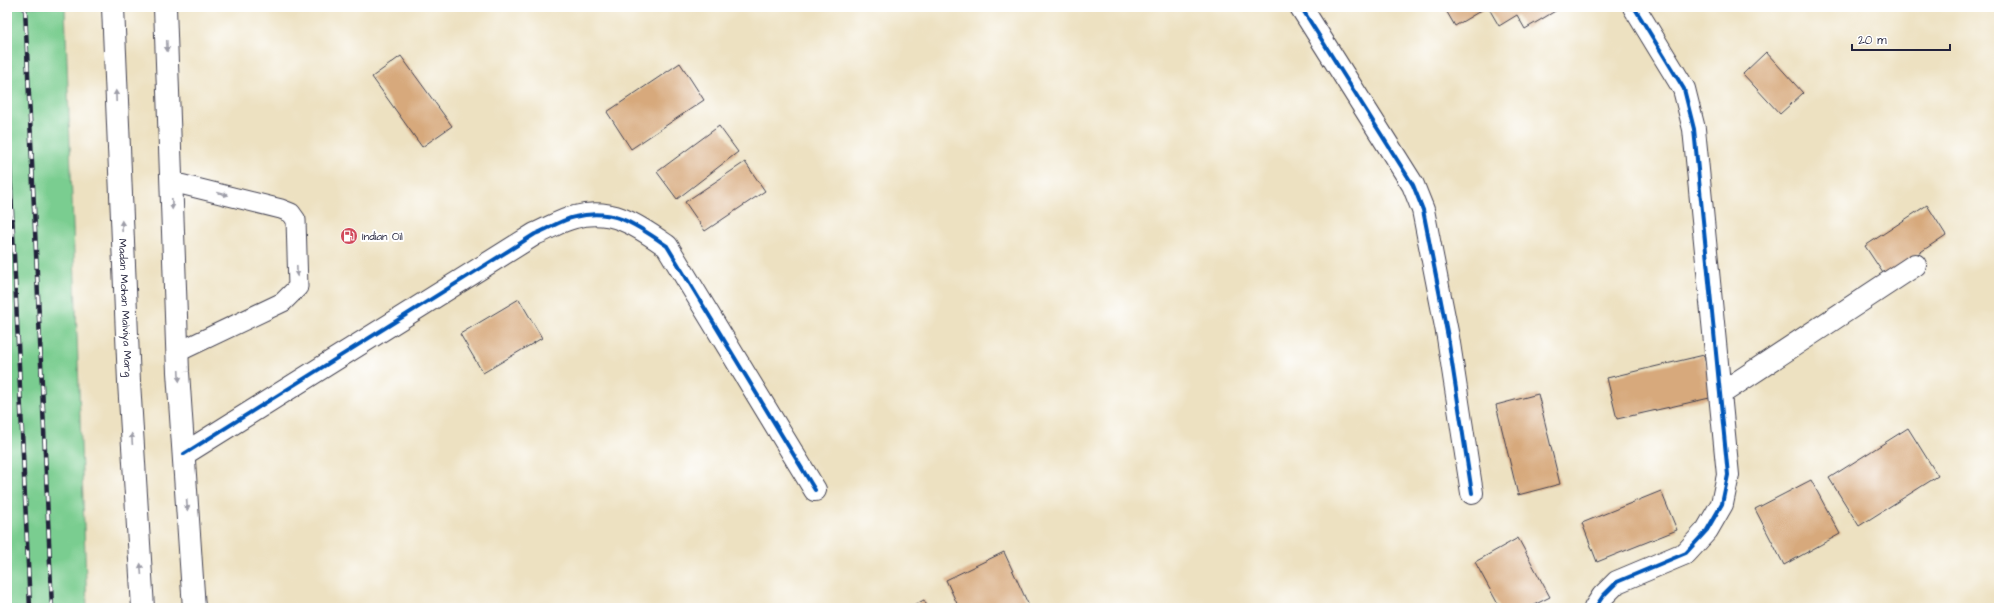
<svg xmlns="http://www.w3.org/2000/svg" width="2006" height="615" font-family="'Architects Daughter',sans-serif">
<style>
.green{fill:#7acd90;stroke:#4e7866}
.building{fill:#d7a97c}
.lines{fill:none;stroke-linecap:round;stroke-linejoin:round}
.lane-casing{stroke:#403f4f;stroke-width:21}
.street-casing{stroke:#403f4f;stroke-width:24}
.secondary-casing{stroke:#403f4f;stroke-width:24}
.lane{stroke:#fff;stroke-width:19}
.street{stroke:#fff;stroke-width:22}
.secondary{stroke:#fff;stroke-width:22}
.rail-casing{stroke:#22223b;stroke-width:4.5}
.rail{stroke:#fff;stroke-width:3;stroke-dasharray:9;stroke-linecap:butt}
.cycleway-casing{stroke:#fff;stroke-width:6}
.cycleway{stroke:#0057b8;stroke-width:4}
.oneway{fill:#9c9ca7}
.labels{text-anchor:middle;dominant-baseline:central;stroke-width:4;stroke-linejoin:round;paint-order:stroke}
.poi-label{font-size:11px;fill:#22223b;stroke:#fff;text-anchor:start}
.street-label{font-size:11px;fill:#22223b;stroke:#fff}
</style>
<rect width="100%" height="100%" fill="#fff"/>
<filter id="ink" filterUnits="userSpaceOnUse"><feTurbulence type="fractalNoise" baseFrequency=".025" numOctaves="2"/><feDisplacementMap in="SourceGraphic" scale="8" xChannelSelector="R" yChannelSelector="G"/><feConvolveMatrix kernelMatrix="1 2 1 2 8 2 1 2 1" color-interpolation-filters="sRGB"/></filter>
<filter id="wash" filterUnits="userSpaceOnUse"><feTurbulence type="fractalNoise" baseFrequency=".012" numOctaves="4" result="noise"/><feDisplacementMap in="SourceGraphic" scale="16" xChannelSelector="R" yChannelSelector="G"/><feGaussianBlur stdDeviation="0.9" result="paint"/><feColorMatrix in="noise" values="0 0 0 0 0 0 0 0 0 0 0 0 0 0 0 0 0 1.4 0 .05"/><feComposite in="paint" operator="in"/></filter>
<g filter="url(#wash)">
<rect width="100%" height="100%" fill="#ede1c1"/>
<path class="green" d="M7,7H65L87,608H7Z"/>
<g id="blocks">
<path class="building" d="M1444,7H1487L1455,26Z
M1488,7H1562L1525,29L1517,15L1499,26Z
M1766,52L1803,93L1780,114L1743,74Z
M401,56L452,126L422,147L372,77Z
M680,63L704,100L631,149L607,112Z
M719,126L738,152L677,199L657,172Z
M745,162L765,191L705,231L685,202Z
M1927,205L1946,235L1885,276L1865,246Z
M519,299L542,338L483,373L460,334Z
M1704,355L1714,397L1617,419L1607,378Z
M1538,394L1560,484L1518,495L1496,405Z
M1908,428L1938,476L1859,526L1829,478Z
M1811,480L1840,534L1784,565L1755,509Z
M1661,491L1677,530L1597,562L1582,523Z
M1518,538L1550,597L1528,608H1500L1475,562Z
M1004,552L1030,608H959L946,580Z
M924,600L928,608H908Z"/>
</g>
</g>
<g filter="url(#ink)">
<use href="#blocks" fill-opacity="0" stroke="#403f4f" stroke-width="1"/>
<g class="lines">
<g class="lane-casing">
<path id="lane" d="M172,182L281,209L291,213L296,220L298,287L283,302L178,352"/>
</g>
<g class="street-casing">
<path id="street" d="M1301,7L1413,185L1423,210L1448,337L1472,493
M1720,394L1915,265
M184,454L535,234C548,229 561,220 575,217C613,207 638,226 667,246L815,490
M1595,608L1603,596L1617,582L1686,553L1707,530L1722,504L1728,475L1694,129L1684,89L1634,7"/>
</g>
<g class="secondary-casing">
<g id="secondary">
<path id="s1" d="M113,7L129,382L143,608"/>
<path d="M165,7L178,372L194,608"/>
</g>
</g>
<use href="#lane" class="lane"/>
<use href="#street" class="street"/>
<use href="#secondary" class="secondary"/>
<g class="rail-casing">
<path id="rail" d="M25,7L52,608
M7,101L30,608"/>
</g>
<use href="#rail" class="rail"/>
<g class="cycleway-casing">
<path id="cycleway" d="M1301,7L1413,185L1423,210L1448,337L1472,493
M184,454L535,234C548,229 561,220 575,217C613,207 638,226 667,246L815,490
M1595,608L1603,596L1617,582L1686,553L1707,530L1722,504L1728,475L1694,129L1684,89L1634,7"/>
</g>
<use href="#cycleway" class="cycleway"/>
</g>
<defs><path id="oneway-solid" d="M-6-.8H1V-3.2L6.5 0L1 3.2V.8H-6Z"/></defs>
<g class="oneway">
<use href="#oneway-solid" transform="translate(167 46) rotate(88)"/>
<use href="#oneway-solid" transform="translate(116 96) rotate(-92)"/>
<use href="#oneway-solid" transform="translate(223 194) rotate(14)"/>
<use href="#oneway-solid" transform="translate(172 204) rotate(88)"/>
<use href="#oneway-solid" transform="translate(122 226) rotate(-92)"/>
<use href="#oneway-solid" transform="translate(297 271) rotate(88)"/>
<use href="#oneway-solid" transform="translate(179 376) rotate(87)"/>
<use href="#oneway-solid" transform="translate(132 439) rotate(-94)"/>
<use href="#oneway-solid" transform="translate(187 505) rotate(86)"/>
<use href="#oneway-solid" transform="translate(141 569) rotate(-94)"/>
</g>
</g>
<defs>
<g id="fuel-disc" transform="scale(0.9)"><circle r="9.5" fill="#d1495b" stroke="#fff"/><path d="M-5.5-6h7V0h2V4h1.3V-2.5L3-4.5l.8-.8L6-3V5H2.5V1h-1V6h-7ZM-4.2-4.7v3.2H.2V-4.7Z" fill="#fff"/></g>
</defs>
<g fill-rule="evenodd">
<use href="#fuel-disc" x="349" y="236"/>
</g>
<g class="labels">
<g class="poi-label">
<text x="362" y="236">Indian Oil</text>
</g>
<g class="street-label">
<text stroke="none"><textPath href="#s1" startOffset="301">Madan Mohan Malviya Marg</textPath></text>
</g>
</g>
<rect width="2006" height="615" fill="none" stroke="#fff" stroke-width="24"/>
<path d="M1852 44v6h98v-6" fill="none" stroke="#22223b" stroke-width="2"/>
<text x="1858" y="44" font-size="12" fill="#22223b" stroke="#ffffff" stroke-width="3" paint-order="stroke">20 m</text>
</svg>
